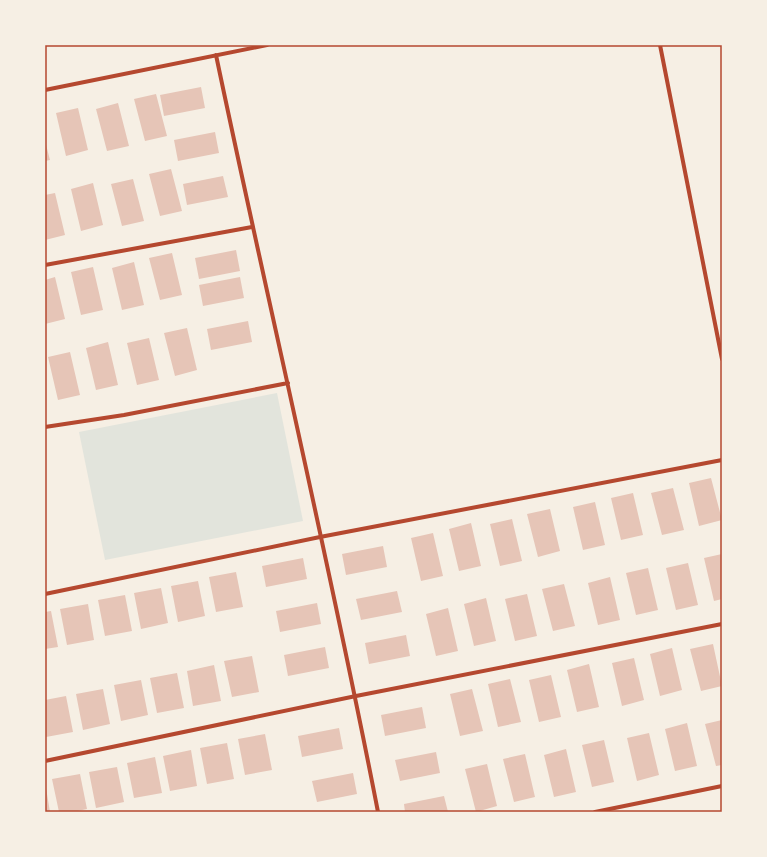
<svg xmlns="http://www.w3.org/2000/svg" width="767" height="857" font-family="Karla,sans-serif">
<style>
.green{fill:#e2e4dc}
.building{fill:#e6c5b7}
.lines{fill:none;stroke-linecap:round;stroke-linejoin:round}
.minor{stroke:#b5482f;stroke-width:4}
.neatline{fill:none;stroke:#b5482f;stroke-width:1.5}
</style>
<rect width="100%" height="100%" fill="#f6efe4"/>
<path class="green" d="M277,393L303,521L105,560L79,432Z"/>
<path class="building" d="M201,87L205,108L164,116L160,95Z
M156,94L167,136L145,141L134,99Z
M118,103L129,146L107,151L96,109Z
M78,108L88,150L66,156L56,113Z
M215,132L219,153L178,161L174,140Z
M45,141L50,160L45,161Z
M171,169L182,211L160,216L149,174Z
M223,176L228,197L187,205L183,184Z
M133,179L144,221L122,226L111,184Z
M93,183L103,225L81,231L71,189Z
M55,193L65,235L45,240V195Z
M236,250L240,271L199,279L195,258Z
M172,253L182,295L160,300L149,258Z
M134,262L144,305L122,310L112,268Z
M93,267L103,310L81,315L71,272Z
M55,277L65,319L45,324V280Z
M240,277L244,298L203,306L199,285Z
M248,321L252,342L211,350L207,329Z
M187,328L197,370L175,376L164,333Z
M149,338L159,380L137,385L127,343Z
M108,342L118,385L96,390L86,348Z
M70,352L80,395L58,400L48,357Z
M711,478L722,520L699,526L689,483Z
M673,488L684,530L662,535L651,493Z
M633,493L643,535L621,540L611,498Z
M595,502L605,545L583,550L573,507Z
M550,509L560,551L538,557L527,514Z
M512,519L522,561L500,566L490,524Z
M471,523L481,566L459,571L449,529Z
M433,533L443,576L421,581L411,538Z
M383,546L387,567L346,575L342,554Z
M722,554V599L714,601L704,558Z
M303,558L307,579L266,587L262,566Z
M688,563L698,605L676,610L666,568Z
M648,568L658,610L636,615L626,573Z
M236,572L243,607L216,612L209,577Z
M610,577L620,620L598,625L588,583Z
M198,581L205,616L178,622L171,586Z
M564,584L575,626L553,631L542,589Z
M161,588L168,623L141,629L134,593Z
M397,591L402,612L361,620L356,599Z
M527,594L537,636L515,641L505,599Z
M125,595L132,631L105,636L98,600Z
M486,598L496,641L474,646L464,604Z
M317,603L321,624L280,632L276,611Z
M88,604L94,640L67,645L60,609Z
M448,608L458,651L436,656L426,614Z
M51,611L58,647L45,649V612Z
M406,635L410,656L369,664L365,643Z
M713,644L722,686L701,691L690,649Z
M325,647L329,668L288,676L284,655Z
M672,648L682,690L660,696L650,654Z
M252,656L259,692L232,697L224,661Z
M634,658L644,700L622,706L612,663Z
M589,664L599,707L577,712L567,670Z
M214,665L221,701L193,706L187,671Z
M177,673L184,708L157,713L150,678Z
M551,675L561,717L539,722L529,680Z
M510,679L521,722L498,727L488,684Z
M141,680L148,715L121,721L114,685Z
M103,689L110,724L83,730L76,694Z
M472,689L483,731L460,736L450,694Z
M66,696L73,732L46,737L45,700Z
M422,707L426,728L385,736L381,715Z
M722,720V765L716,766L705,724Z
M687,723L697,766L675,771L665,729Z
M339,728L343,749L302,757L298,736Z
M649,733L659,775L637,781L627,738Z
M265,734L272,770L245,775L238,739Z
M604,740L614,782L592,787L582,745Z
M227,743L234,779L207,784L200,748Z
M566,749L576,792L554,797L544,755Z
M191,750L197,786L170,791L163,756Z
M436,752L440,773L400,781L395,760Z
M525,754L535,797L514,802L503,759Z
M155,757L162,793L134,798L127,763Z
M487,764L497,806L476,812L465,769Z
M117,767L124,802L96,808L89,772Z
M353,773L357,794L317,802L312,781Z
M80,774L87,809L73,812H59L52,779Z
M45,788H46L50,812H45Z
M444,796L448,812H405L404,804Z"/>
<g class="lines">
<path class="minor" d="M660,45L722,359
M216,55C269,308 329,559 378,812
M45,90L267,45
M45,265L252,227
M45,427L124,415L288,383
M45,594L320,537L722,460
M45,761L356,696L722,624
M595,812L722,786"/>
</g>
<rect width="767" height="857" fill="none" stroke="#f6efe4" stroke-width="92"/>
<rect x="46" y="46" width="675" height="765" class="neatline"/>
</svg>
